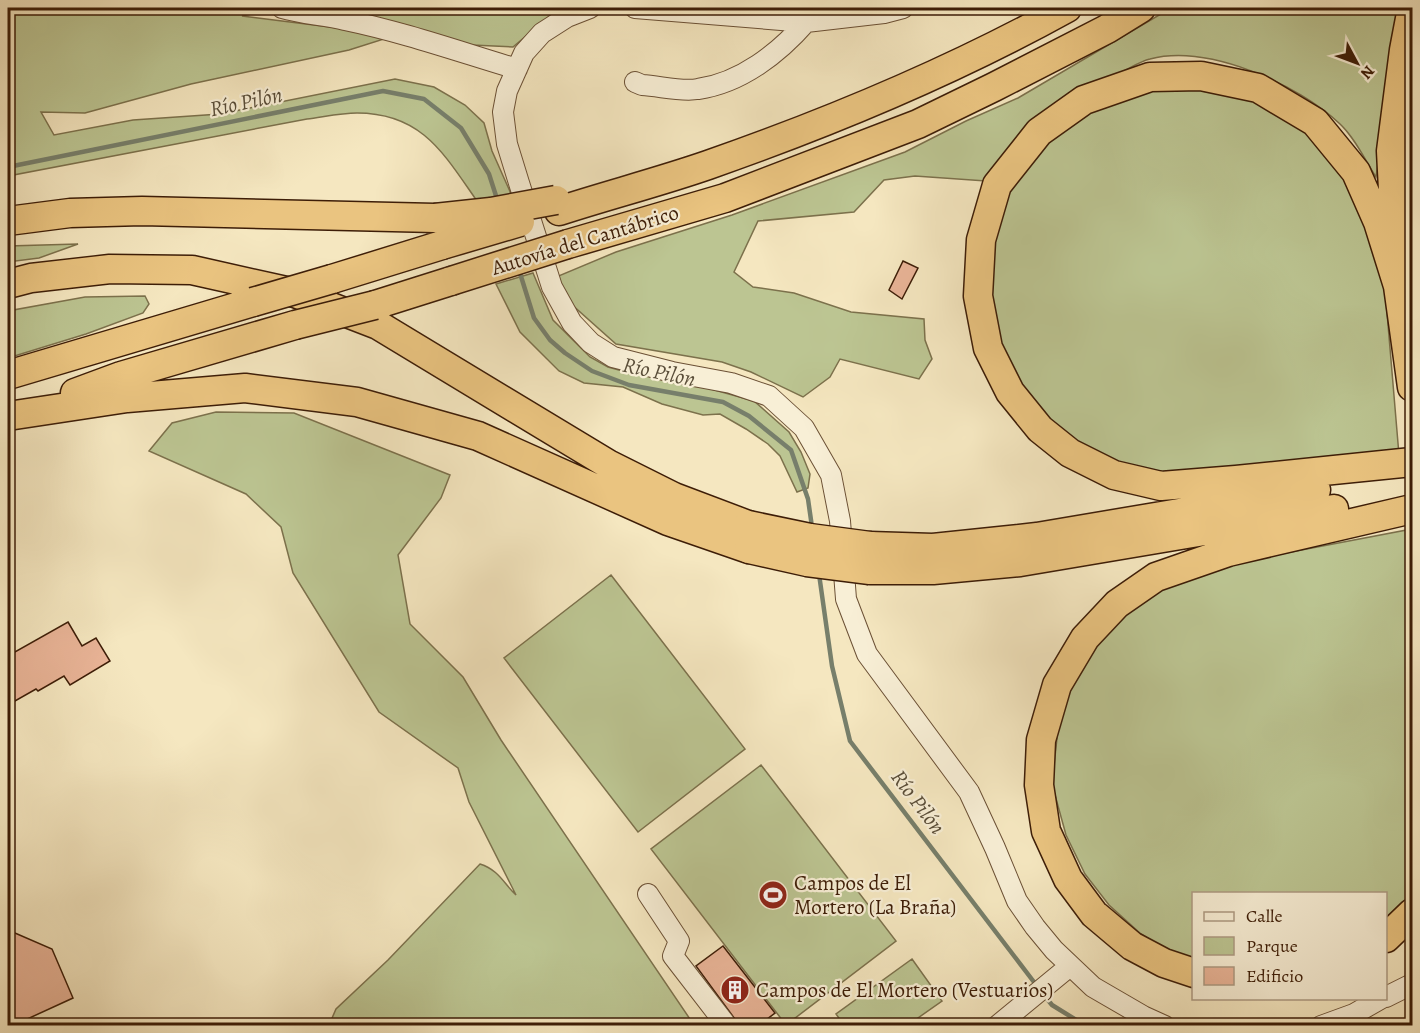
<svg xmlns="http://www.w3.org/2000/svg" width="1420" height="1033" font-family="Alegreya,serif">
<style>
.green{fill:#bcc592;stroke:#7c714c;stroke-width:1.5}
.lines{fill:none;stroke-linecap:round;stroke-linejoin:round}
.stream{stroke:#777f6b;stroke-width:4.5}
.building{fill:#e9b497;stroke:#3d1d07;stroke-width:1.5}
.minor-casing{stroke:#6b5035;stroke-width:22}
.highway-casing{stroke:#3d1d07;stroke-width:31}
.minor{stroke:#f8efd6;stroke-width:20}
.highway{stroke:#eac480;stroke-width:28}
.highway-bridge-casing{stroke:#3d1d07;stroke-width:31;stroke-linecap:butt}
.highway-bridge{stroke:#eac480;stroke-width:28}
.labels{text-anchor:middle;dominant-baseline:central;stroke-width:4.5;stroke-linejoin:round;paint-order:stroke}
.street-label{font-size:21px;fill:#3d1d07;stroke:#f8efd6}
.poi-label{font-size:21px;fill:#3d1d07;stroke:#f8efd6;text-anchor:start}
.water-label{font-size:22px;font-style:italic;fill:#5a4e39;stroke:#f8efd6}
</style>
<rect width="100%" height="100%" fill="#f5e7c0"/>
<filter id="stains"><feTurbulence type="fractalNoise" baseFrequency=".00333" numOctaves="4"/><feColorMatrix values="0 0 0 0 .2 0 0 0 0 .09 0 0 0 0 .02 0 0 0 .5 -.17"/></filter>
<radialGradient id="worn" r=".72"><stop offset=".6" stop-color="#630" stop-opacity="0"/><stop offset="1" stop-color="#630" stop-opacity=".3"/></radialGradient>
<path class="green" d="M21,8H147L185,11L160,8H268L271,10L242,16L378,33L384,39L349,50L191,84L85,113L41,112L54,135L133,120L220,114L395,79L434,87L465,105L484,123L492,151L512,196L477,201C444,154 422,113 357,113C341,113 323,117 307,119L8,176V11Z
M373,8H559L513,47L472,45L371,16Z
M1171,8H1399L1376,177C1365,160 1355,138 1340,124C1298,84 1208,44 1150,59C1141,61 1132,67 1124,71L986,181L915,176L884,180L854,212L758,221L734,272L753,287L794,293L851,312L924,319L925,340L932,359L919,379L840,359L830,377L803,397L751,372L722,362L616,344L570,303L556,277L616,252L732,215L905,152L966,121L1018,98Z
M1198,85L1253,98L1304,126L1349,178L1385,289L1399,455L1186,474L1135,470L1075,443L1035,408L1002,360L987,309L988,255L1003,201L1025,164L1059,129L1098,105L1147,87Z
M78,244L39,258L8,262V246Z
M533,273L553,320L590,357L608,367L630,373L693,384L754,401L789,432L801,452L810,474L808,488L797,492L780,456L768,444L746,429L720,414L703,415L662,404L623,387L584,383L559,371L520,332L496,284Z
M145,296L149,304L143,313L86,334L8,358V311L85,297Z
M216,412L294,413L450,475L441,498L398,555L410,624L463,677L501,740L694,1025H329L336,1009L388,960L480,864C499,870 504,884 516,895L469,802L458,768L379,712L293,573L281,527L246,494L149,451L172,423Z
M1412,529V902L1386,930V894H1194L1193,961L1177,957L1141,934L1109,905L1085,874L1066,835L1052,784L1058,729L1071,683L1105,630L1145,597L1196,570Z
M611,575L745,749L638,832L504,658Z
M761,765L896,941L786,1025L651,849Z
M912,959L942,1001L908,1025H844L836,1014Z"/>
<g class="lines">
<path class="stream" d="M8,167L383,91L424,99L461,128L489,174L498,202
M519,270L534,318L550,340L565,353L592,371L629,385L723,402L749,416L791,450L808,499L812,527
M819,574L832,666L850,741L1037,986
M1044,995L1052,1005L1086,1026"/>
</g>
<path class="building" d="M903,261L918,268L902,299L889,290Z
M68,622L82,646L96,638L110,661L70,685L64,676L38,691L36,689L8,705V638L15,652Z
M8,930L52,949L73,998L12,1026H8Z
M723,946L775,1013L758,1026H740L696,966Z"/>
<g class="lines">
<g class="minor-casing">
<path id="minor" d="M282,8C302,14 324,15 345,20C403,32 460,52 517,69
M590,8L567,17L542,33L524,53L507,91L503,112L507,144L519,183L552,287L572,323L591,343L613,357L672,372L731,383L769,396L804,428L831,475L840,521L846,599L867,654L969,792L995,848L1017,901L1035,927L1054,950L1093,987L1143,1016L1165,1026
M635,8L806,22L884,13L903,8
M635,82L642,85C660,86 681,92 698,89C741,83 779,53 806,22L801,14
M648,894L679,941L673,956L727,1026
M1386,997L1412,984
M997,1026L1070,966
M1321,1026L1354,1014L1382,998"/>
</g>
<g class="highway-casing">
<path id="highway" d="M1412,8L1404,50L1391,151L1398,286L1412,387
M559,211C608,195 659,182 708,165C831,122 953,71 1067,8
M8,221L70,213L142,211L435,218
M568,244L725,198L918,124L994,87L1107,29L1141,8
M332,279L442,245
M8,284L31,278L110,269L192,270L295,293L378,325L608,464L674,497L748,525
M1398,286L1378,222L1356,172L1315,122L1258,88L1201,76L1150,77L1084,100L1039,132L997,185L981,240L978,296L988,348L1010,392L1040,429L1070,453L1114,475L1161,486L1236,480L1412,462
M375,305L451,281
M8,375L253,302
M75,393L121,376L295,325
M8,416L127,398L245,388L357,402L478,436L668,521L749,549
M870,546L933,548L1037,537L1316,490
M870,570H933L1020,562L1334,509
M1386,938L1412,913
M1194,973L1164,963L1132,946L1094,914L1068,879L1046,831L1039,785L1041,740L1057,685L1085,638L1117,604L1156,577L1228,552L1412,509"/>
</g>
<use href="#minor" class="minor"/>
<use href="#highway" class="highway"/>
<g class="highway-bridge-casing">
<path id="highway-bridge" d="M435,218L491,212L556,200
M442,245L520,222
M451,281L568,244
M253,302L332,279
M295,325L375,305
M748,525L810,538L870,546
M749,549L807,562L870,570"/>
</g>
<use href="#highway-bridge" class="highway-bridge"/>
</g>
<defs>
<g id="stadium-disc" transform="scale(1.5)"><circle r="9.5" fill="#8f2418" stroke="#f8efd6"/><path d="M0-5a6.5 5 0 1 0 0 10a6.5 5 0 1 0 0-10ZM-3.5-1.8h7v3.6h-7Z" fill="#fff"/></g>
<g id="building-disc" transform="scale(1.5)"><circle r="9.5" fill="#8f2418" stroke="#f8efd6"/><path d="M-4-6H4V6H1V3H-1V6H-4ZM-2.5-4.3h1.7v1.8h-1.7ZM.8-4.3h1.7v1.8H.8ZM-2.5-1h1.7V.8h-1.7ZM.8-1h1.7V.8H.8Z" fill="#fff"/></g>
</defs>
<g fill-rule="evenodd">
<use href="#stadium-disc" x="773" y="895"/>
<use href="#building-disc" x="735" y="990"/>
</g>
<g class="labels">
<g class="street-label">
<text transform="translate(585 240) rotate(-17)">Autovía del Cantábrico</text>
</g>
<g class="poi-label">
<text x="794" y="883">Campos de El<tspan x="794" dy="24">Mortero (La Braña)</tspan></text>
<text x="756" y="990">Campos de El Mortero (Vestuarios)</text>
</g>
<g class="water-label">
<text transform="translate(246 102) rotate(-12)">Río Pilón</text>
<text transform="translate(659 372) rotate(12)">Río Pilón</text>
<text transform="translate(918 802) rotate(53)">Río Pilón</text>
</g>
</g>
<rect width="1420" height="1033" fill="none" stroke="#f5e7c0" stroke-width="30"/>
<rect x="9" y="9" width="1402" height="1015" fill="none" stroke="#3d1d07" stroke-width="3"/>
<rect x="15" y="15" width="1390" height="1003" fill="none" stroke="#3d1d07" stroke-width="1.5"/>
<rect x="1192" y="892" width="195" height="108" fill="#f8efd6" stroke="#ad9b83" stroke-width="1.5"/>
<rect x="1204" y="912" width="30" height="9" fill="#f8efd6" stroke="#ad9b83" stroke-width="1.5"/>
<text x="1246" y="922" font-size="18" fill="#3d1d07">Calle</text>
<rect x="1204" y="937" width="30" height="18" fill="#bcc592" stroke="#ad9b83" stroke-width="1.5"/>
<text x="1246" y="952" font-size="18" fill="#3d1d07">Parque</text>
<rect x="1204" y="967" width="30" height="18" fill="#e9b497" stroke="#ad9b83" stroke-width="1.5"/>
<text x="1246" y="982" font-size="18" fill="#3d1d07">Edificio</text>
<g transform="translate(1357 63) rotate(131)" stroke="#f8efd6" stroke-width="4.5" paint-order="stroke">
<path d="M0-4.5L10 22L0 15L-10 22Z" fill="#3d1d07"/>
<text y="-9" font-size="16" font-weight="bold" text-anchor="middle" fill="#3d1d07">N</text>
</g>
<rect width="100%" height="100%" filter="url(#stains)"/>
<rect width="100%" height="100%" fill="url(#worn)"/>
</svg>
